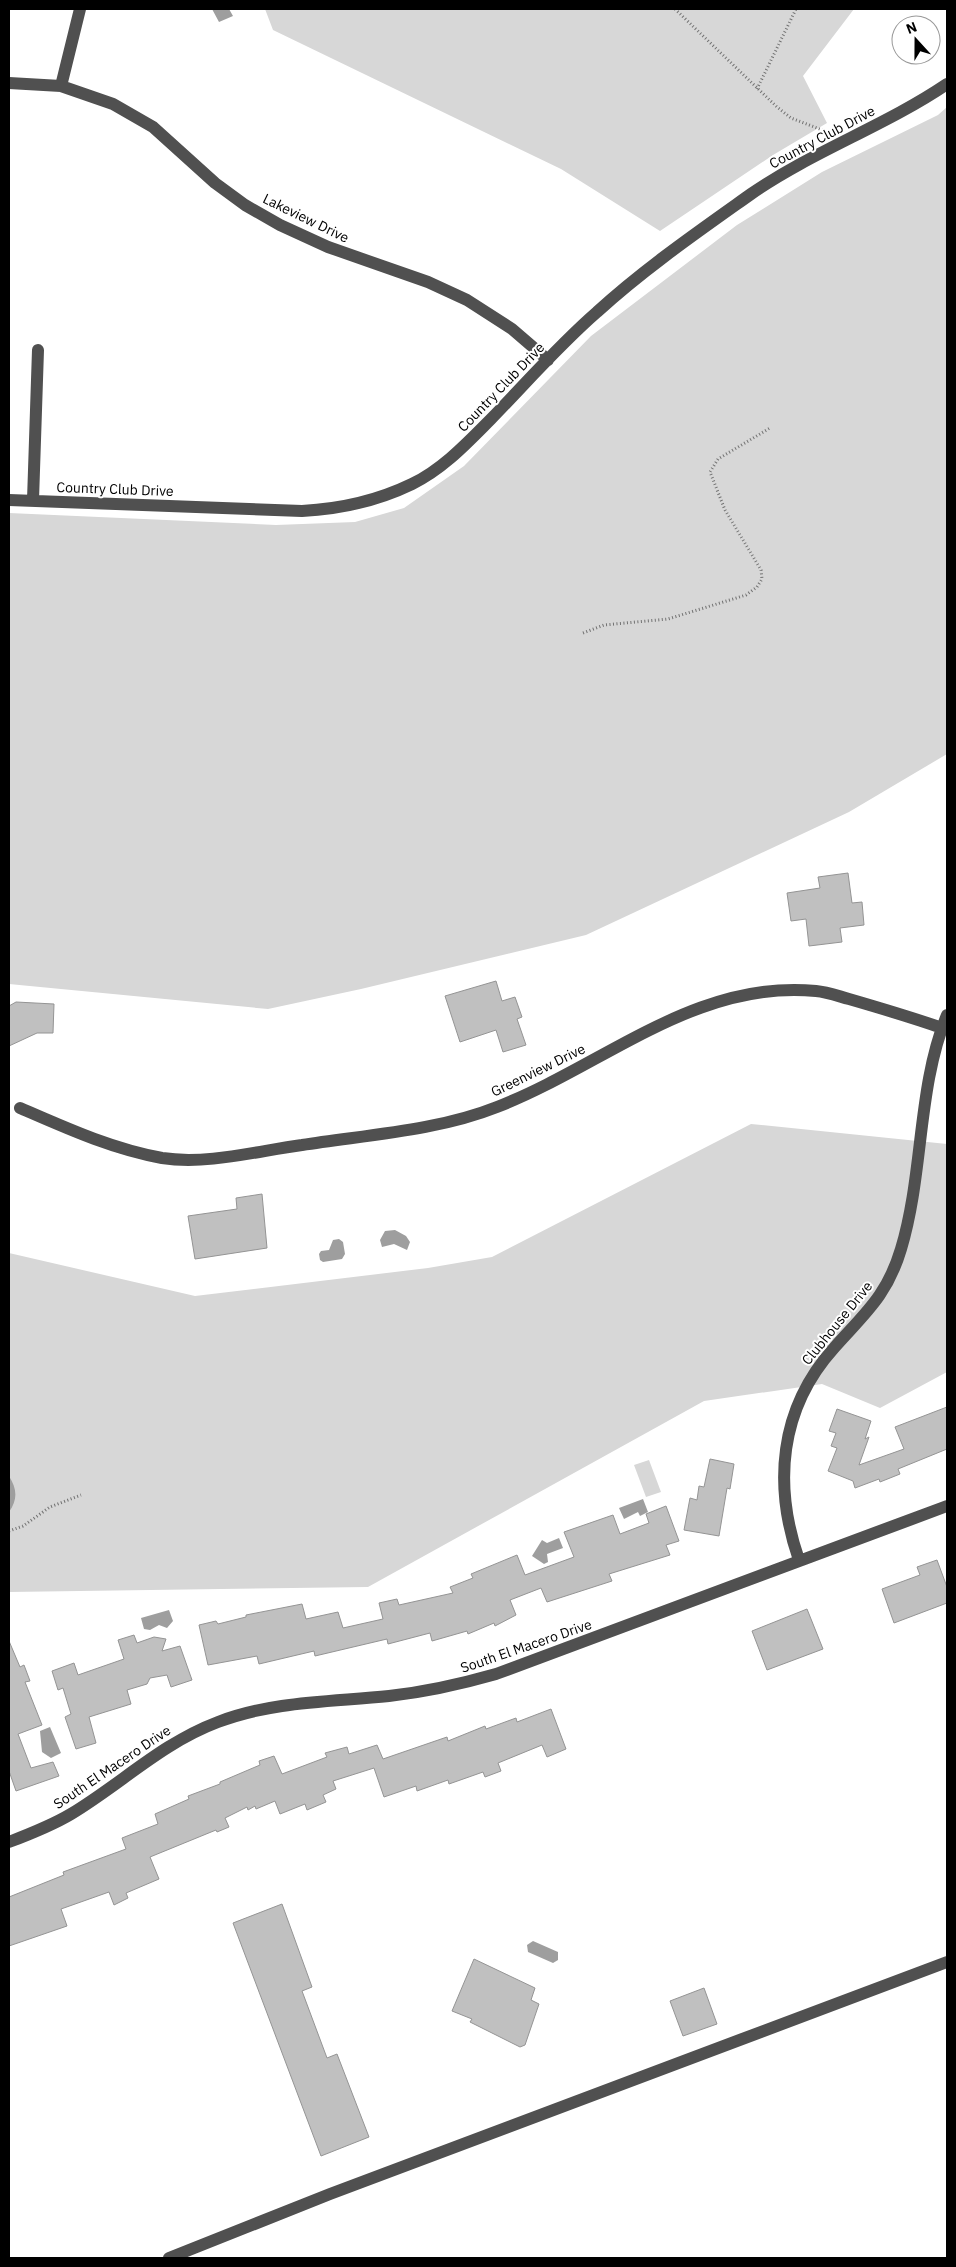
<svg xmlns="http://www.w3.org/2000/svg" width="956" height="2267" font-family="'IBM Plex Sans',sans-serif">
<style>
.green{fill:#d7d7d7}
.water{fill:#9e9e9e}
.building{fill:#c0c0c0;stroke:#949494}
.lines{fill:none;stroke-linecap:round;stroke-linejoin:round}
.path{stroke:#727272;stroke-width:3;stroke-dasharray:1 2.5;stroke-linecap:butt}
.minor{stroke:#505050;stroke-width:12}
.labels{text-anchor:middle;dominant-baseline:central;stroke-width:4;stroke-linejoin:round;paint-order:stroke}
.street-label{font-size:14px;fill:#000;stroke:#fff}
</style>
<rect width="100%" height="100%" fill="#fff"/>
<path class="green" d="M265,9H854L803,76L827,123L773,155L660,231L561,169L273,30Z
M947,107V754L849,812L586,935L361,989L268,1009L9,984V513L276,525L355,522L404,508L464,466L591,336L737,225L822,172L938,115Z
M751,1124L947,1144V1372L880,1408L822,1384L704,1401L368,1587L9,1592V1253L195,1296L428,1268L492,1257Z
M649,1460L661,1492L646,1497L634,1465Z"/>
<path class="water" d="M212,9H229L233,16L219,22Z
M395,1230L406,1236L410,1242L407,1250L394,1244L382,1247L380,1240L385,1231Z
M339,1239L343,1242L345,1254L342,1259L323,1262L320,1260L319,1254L321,1251L329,1250L333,1240Z
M9,1476C17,1489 18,1499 9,1512Z
M643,1499L648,1512L640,1516L638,1512L624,1519L619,1508Z
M559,1538L563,1548L547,1554L548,1562L544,1564L532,1556L542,1540L547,1543Z
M169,1610L173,1621L167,1628L159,1625L150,1630L144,1629L141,1618Z
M50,1727L61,1753L51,1758L42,1752L40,1731Z
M533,1941L558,1952V1960L553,1963L528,1952L527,1945Z"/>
<path class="building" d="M848,873L852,903L862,902L864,925L840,928L842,942L809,946L806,919L791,921L787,893L820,888L818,877Z
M496,981L502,1001L515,997L522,1017L517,1019L526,1045L503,1052L496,1030L460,1042L445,996Z
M16,1002L54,1004L53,1033H37L9,1046V1006Z
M262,1194L267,1248L195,1259L188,1216L237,1209L236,1198Z
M947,1407V1449L898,1469L900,1474L880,1482L879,1479L855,1488L853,1481L828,1471L837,1448L831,1446L836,1433L829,1431L837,1409L871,1421L865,1439L869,1437L859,1465L904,1449L895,1427Z
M710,1459L734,1464L730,1489L727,1488L719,1536L684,1530L690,1498L697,1500L699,1486L704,1487Z
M666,1506L679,1541L666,1545L670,1555L609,1574L612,1581L547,1602L541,1588L510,1600L516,1615L495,1626L494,1623L468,1634L467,1631L432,1641L430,1633L388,1644L387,1639L315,1656L314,1651L259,1664L257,1656L208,1665L199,1625L216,1621L218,1624L246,1617V1615L302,1604L306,1619L338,1612L343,1628L383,1619L379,1603L397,1599L399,1605L453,1593L450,1587L473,1578L471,1574L517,1555L525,1575L574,1557L564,1532L613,1515L620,1534L649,1523L646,1514Z
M937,1560L947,1587V1603L894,1623L882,1589L920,1575L917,1567Z
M807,1609L823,1649L767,1670L752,1631Z
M134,1635L137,1643L154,1637L166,1639L162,1651L180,1646L192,1680L171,1687L167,1675L150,1678L147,1684L127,1690L131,1704L89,1717L96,1743L76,1749L65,1717L71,1714L63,1688L58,1690L52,1671L74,1663L78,1675L124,1659L118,1640Z
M9,1641L20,1667L24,1665L30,1681L25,1682L42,1725L18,1734L31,1768L53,1762L59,1776L16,1791L9,1771Z
M551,1709L566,1749L547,1757L542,1745L498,1763L501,1771L485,1777L483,1772L449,1784L448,1780L417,1791L416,1786L384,1797L374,1768L333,1781L336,1789L323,1795L326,1802L307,1810L305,1804L280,1814L275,1801L256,1809L255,1806L248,1810L247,1807L225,1818L229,1827L217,1832L216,1830L150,1857L159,1879L126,1893L128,1898L114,1905L109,1892L61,1909L67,1926L9,1946V1897L64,1875L63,1872L126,1849L122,1838L158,1824L155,1814L189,1799L188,1796L220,1784V1782L260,1765L259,1761L274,1756L282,1774L327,1757L325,1753L347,1747L349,1754L377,1745L383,1759L447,1737L448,1741L485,1726L486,1729L516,1718L517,1722Z
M282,1904L312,1987L302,1991L327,2058L337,2054L369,2137L321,2156L233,1923Z
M474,1959L535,1988L531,2000L539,2004L525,2045L520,2047L470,2022L472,2019L452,2011Z
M704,1988L717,2024L683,2036L670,2001Z"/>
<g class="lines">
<path class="path" d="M675,9L777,107L791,118L830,133
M757,89L796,9
M583,633L604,625L668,619L746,595L757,587L762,579L761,570L725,510L710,472L718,459L770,428
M9,1531L23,1526L50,1507L81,1495"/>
<path class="minor" d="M9,83L61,86L80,9
M61,86L113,104L153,127L215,183L245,205L280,225L328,247L428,282L467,300L512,329L548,360
M9,500L302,511C341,509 377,501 412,484C443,469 467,443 491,419C526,383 559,345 597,312C644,269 699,231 751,194C813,151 885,126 947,84
M33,500L38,350
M20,1108C66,1128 112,1149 162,1158C207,1165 257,1151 302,1145C365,1135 437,1131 497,1107C603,1066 696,979 816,991C827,992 838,996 849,999C880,1008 911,1017 942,1028
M799,1560C773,1485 779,1409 834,1348C865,1313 887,1296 901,1249C924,1173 917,1087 947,1015
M9,1842C30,1834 51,1826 71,1814C121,1784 162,1743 218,1722C273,1701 330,1702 389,1696C425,1692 461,1684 496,1674L947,1506
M169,2258L330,2194L947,1962"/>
</g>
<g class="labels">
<g class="street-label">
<text transform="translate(822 137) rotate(-28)">Country Club Drive</text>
<text transform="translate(306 218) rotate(26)">Lakeview Drive</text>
<text transform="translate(501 387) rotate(-46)">Country Club Drive</text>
<text transform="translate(115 489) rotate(2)">Country Club Drive</text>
<text transform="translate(538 1070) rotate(-26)">Greenview Drive</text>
<text transform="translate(837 1323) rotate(-51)">Clubhouse Drive</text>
<text transform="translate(526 1646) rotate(-19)">South El Macero Drive</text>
<text transform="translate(112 1767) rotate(-34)">South El Macero Drive</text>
</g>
</g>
<rect width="956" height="2267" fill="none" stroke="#000000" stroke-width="20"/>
<g transform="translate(916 40) rotate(339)"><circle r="24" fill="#ffffff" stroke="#999999"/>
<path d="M0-4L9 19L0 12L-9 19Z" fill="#000000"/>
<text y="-8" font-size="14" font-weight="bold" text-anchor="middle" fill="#000000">N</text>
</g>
</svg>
